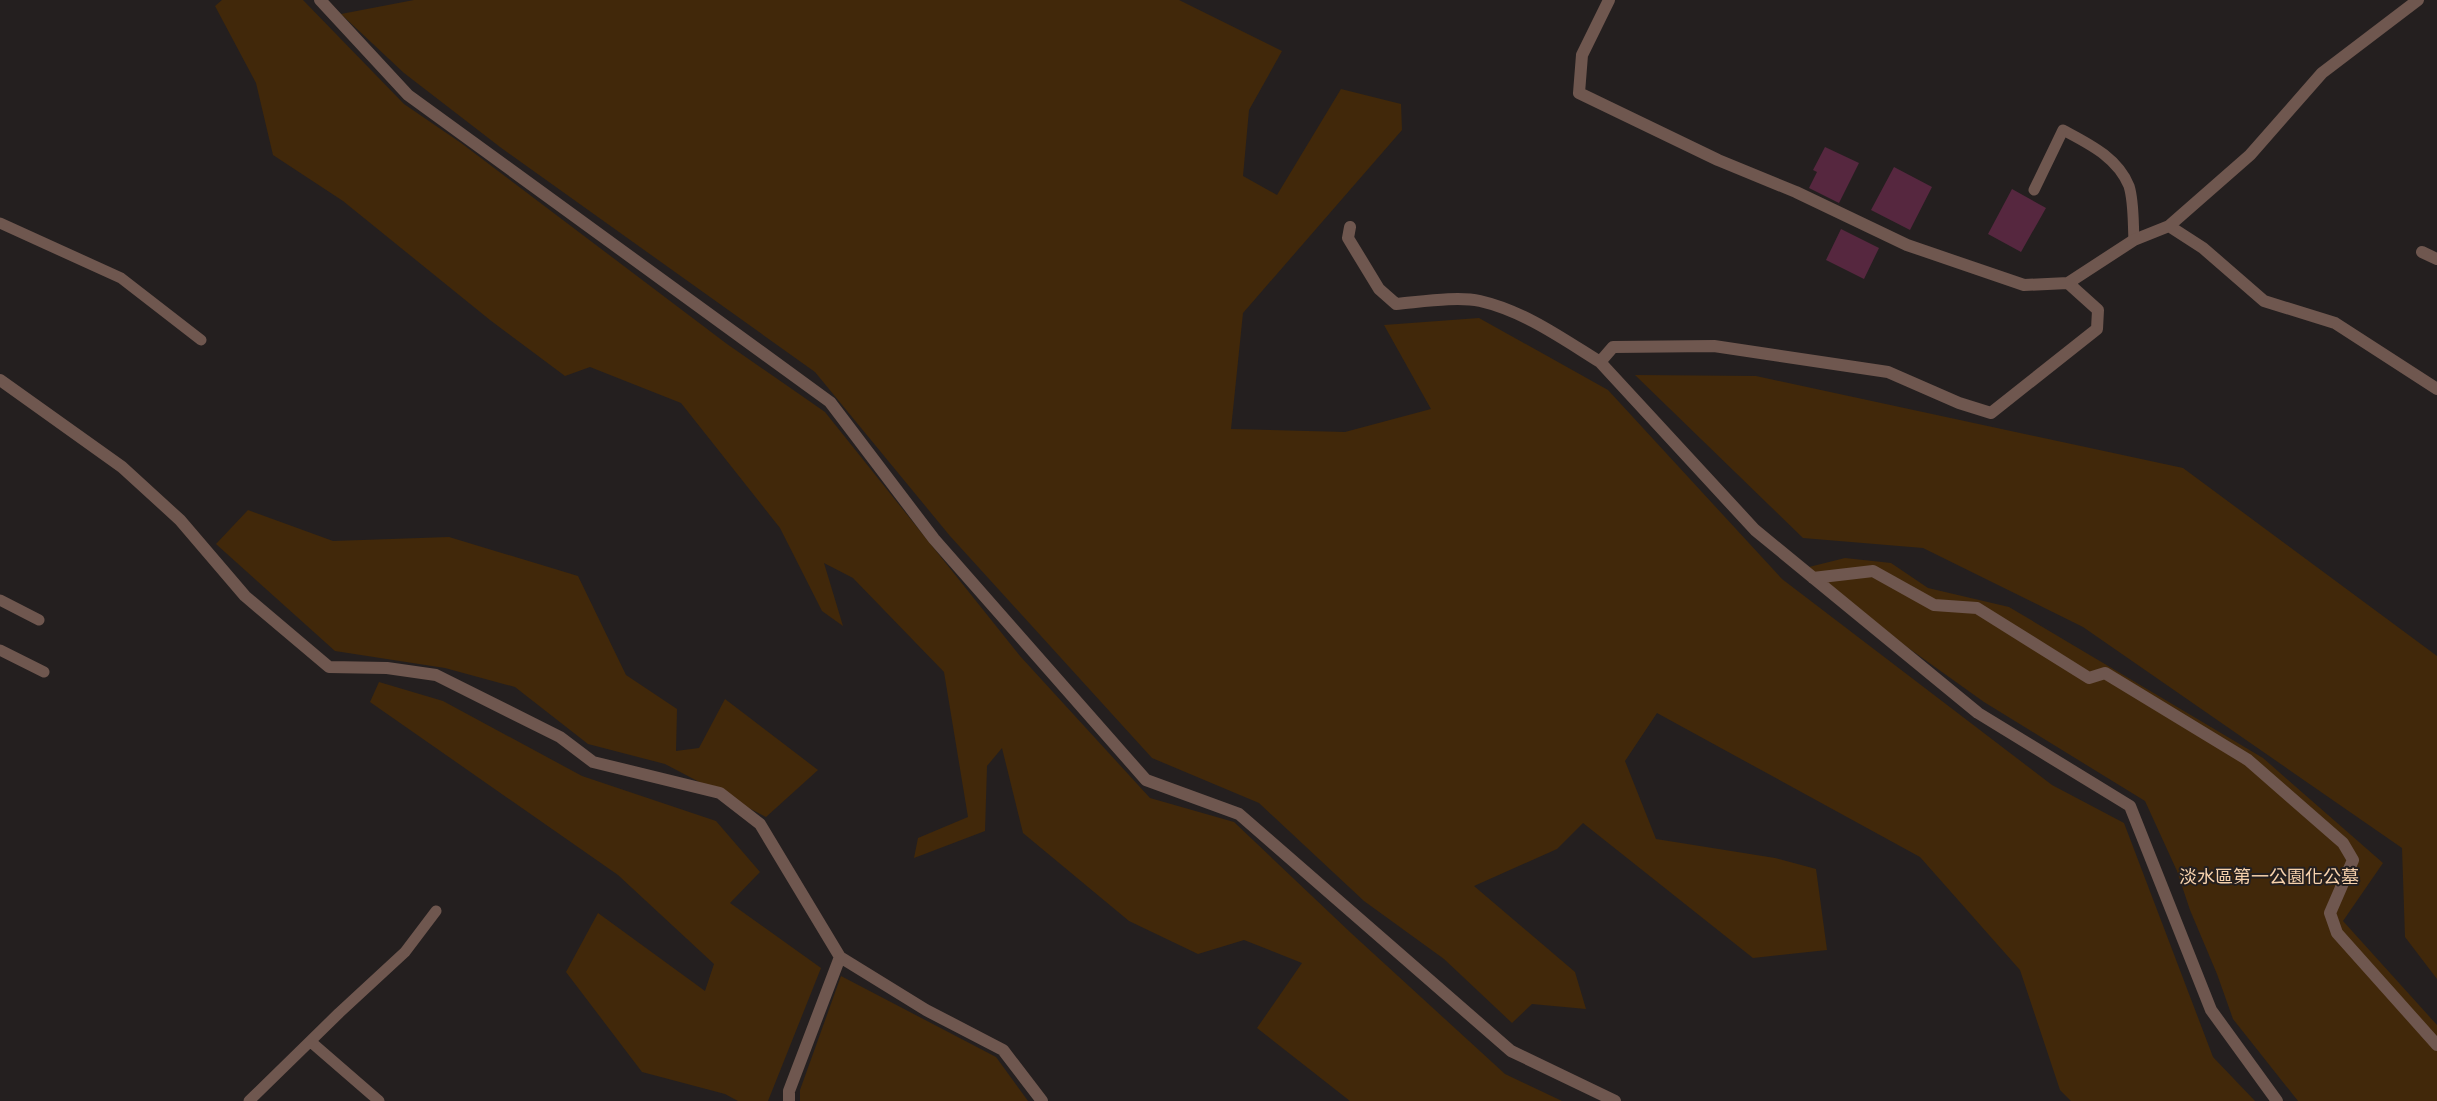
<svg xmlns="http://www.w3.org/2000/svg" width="2437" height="1101" font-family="Helvetica,'Noto Sans TC',sans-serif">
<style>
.green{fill:#41280a}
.building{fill:#56273f}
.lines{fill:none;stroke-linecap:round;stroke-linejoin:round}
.lane{stroke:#6f574f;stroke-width:11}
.street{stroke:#6f574f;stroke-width:12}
.labels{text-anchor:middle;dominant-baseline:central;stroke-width:4;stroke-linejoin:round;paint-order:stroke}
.park-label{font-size:18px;fill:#f6d1ac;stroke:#241f1f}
</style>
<rect width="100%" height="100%" fill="#241f1f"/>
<path class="green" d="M222,0H303L404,104L461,143L727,344L825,412L1020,656L1150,798L1234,822L1351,933L1505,1074L1562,1101H1350L1257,1028L1302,963L1244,940L1198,954L1129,921L1023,833L1002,748L987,766L985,831L914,858L918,838L968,817L944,672L853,578L824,563L843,626L822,611L780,528L681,403L590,367L565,376L490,320L343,201L273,155L256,83L215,6Z
M414,0H1179L1282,51L1249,110L1243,176L1277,195L1341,89L1401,104L1402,130L1243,313L1231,429L1345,432L1431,409L1384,325L1479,318L1608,390L1782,579L2052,785L2124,823L2213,1057L2255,1101H2071L2060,1090L2020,970L1920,857L1657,713L1625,761L1656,839L1775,858L1816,869L1827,950L1753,958L1583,823L1557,849L1474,886L1575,972L1586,1009L1532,1004L1512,1023L1444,959L1364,901L1259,803L1152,758L950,536L815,372L500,147L404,73L341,14Z
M1635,375L1756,376L2183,468L2437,656V979L2405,937L2402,848L2083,627L1923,548L1803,538Z
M248,510L333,541L449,537L578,576L626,675L677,709L676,751L699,748L725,699L818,770L766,817L665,764L588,744L515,687L445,668L335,651L216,544Z
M1845,558L1891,563L1928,588L2009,607L2263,758L2383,863L2343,921L2437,1025V1101H2298L2233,1019L2217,974L2190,910L2177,871L2145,801L1984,702L1907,647L1805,568Z
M379,682L443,701L582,776L716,821L760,872L730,903L821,968L768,1101H738L725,1094L642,1072L566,972L598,913L705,991L714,964L618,875L370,702Z
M841,976L996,1057L1028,1101H800V1090Z"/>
<path class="building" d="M1825,147L1859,163L1839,203L1809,188L1817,172L1813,170Z
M1894,167L1932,187L1910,230L1871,210Z
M2012,189L2046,208L2021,252L1988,234Z
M1841,229L1879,248L1864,279L1826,260Z"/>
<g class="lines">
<path class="lane" d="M2034,190L2063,130C2089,144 2117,157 2129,186C2134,202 2133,224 2134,240
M0,223L121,278L201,340
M0,600L39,620
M0,650L44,672
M311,1042L379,1101
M249,1101L339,1013L405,952L436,911"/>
<path class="street" d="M320,0L408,95L830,402L934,539L1146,780L1239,814L1511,1051L1615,1101
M1609,0L1582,55L1579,93L1718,160L1796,192L1907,245L2024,285L2068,283L2134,240L2169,226L2250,155L2322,73L2418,0
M2169,226L2203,248L2264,301L2335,323L2437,389
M1350,227L1348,238L1379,289L1396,304C1420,302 1457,296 1480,301C1524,311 1563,339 1600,362L1613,347L1714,346L1888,372L1959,403L1991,413L2097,329L2098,310L2068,283
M2422,252L2437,259
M1600,362L1755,530L1978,713L2130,806L2211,1010L2277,1101
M0,380L122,467L180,520L245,596L329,667L387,668L436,675L560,737L593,762L720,793L760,824L840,957
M1813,578L1873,571L1934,605L1977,608L2089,678L2105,673L2248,760L2343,843L2353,860L2330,913L2337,933L2437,1045
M789,1101V1091L840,957L926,1010L1003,1050L1042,1101"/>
</g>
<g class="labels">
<g class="park-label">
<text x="2269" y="877">淡水區第一公園化公墓</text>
</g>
</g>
</svg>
